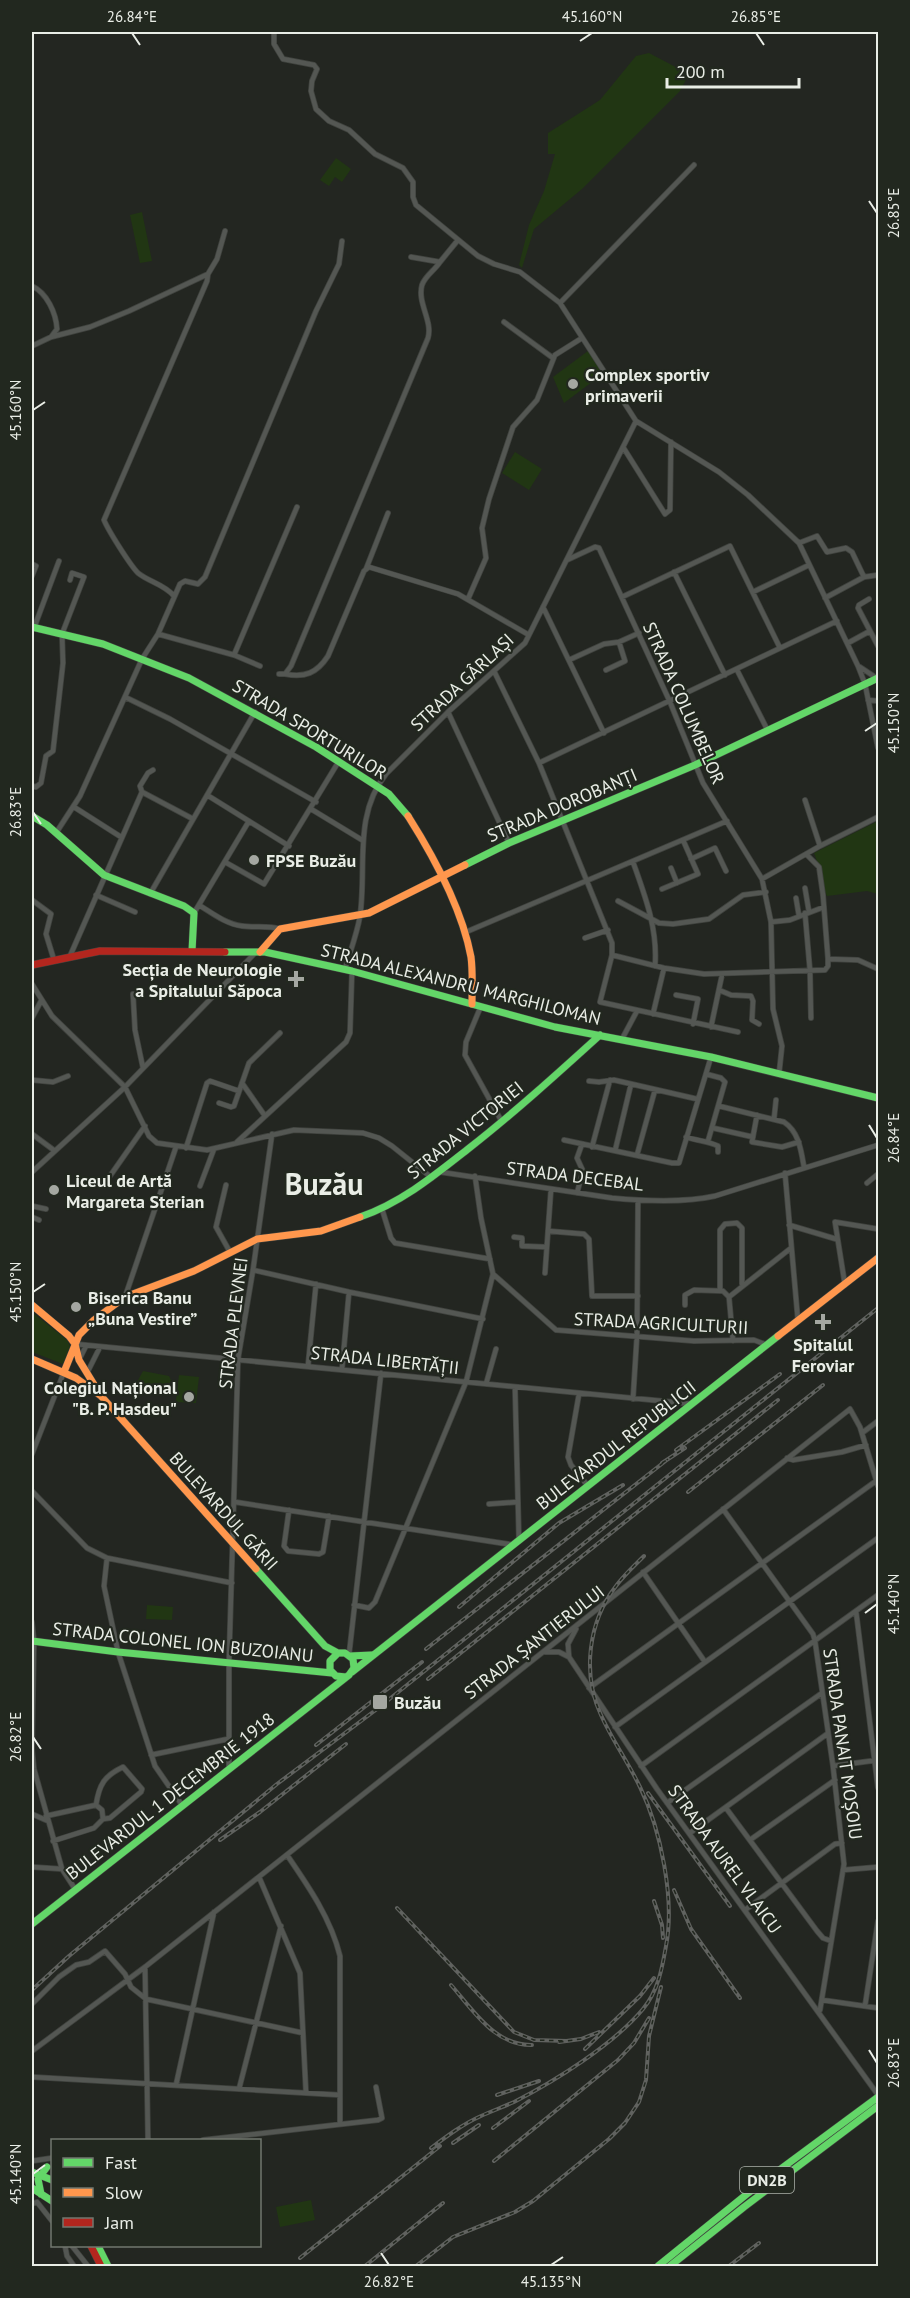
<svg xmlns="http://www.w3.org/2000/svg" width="910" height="2298" font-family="'PT Sans',sans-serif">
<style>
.green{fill:#213613}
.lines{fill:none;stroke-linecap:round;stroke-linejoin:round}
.street-casing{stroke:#40433f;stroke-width:6}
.fast-casing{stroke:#40433f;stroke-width:8}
.slow-casing{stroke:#40433f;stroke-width:8}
.jam-casing{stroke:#40433f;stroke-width:8}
.street{stroke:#545753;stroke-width:4.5}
.fast{stroke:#63d668;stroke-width:7}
.slow{stroke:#ff974d;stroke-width:7}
.jam{stroke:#b3261e;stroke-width:7}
.rail-casing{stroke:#60625f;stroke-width:4}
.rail{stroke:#22281f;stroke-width:1.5;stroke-dasharray:4.5;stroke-linecap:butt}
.ticks{fill:none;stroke:#e9ede6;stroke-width:2}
.poi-dot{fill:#a4a7a1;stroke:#22281f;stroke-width:2}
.labels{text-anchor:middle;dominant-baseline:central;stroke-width:4.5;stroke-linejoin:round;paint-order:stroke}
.shield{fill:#22281f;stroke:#adb2aa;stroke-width:1.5}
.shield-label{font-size:16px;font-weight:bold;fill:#e9ede6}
.poi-label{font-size:18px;font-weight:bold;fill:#e9ede6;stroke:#22281f;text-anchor:start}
.street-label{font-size:18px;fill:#e9ede6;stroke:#22281f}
.town-label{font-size:30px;font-weight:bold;fill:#e9ede6;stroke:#22281f}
.neatline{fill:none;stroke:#e9ede6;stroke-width:2}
.ticks-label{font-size:15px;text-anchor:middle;fill:#e9ede6}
</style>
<rect width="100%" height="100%" fill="#232621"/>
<path class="green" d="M649,53L689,74L680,91L582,189L534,229L522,268L519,265L529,225L544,191L555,154H548V133L600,100L636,56Z
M336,158L351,169L342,182L335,177L329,186L320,180Z
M142,212L152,261L140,263L130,215Z
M588,351L604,373L564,403L553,377Z
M515,452L542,469L529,490L502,473Z
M878,821V894L867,891L827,896C820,882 820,867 814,853Z
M32,1312L67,1340L70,1346L63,1364L32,1352Z
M143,1371L169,1376L171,1380C164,1400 154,1396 139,1388L137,1382Z
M179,1375L199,1377L196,1403L177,1402L176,1400Z
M147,1605L173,1607L172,1620L146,1619Z
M311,2200L315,2220L280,2227L276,2207Z"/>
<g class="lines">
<g class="street-casing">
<path id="street" d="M274,32V44L283,59L314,65L317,69L312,81L311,91L316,109L329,121L349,130L375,154L403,168L413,182V197L416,205L478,256L494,264L520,272L560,303L636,421L719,472L748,495L799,543L858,666L865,684L878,748
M411,257L440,262L458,240
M32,286C47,293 56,313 57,329L51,337L32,346
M560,303L694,165
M504,322L553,358
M51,337L90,327L129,311L208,274
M623,447L665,514L670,510L671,442
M799,543L817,536L827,552L846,548L852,552L864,577
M567,560L595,547L599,548L670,702L703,783L762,879L771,922L773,1009L782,1046L779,1074
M32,564L36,566L32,576
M366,569L388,513
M674,572L725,675
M753,592L809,565
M174,596C164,584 149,582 138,573C130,565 108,530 104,520L207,281L208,274L217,259L225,231
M622,597L730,546L780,648
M825,598L864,577L878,575
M468,599L486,558L482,528L489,499L513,427L537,400L555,355L582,338
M869,599L859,605L858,608L878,646
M543,607L604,733
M34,628L59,561
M158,634L234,655L260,666
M848,643L870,631
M234,655L297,507
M569,660L604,644L619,642L639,633
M860,667L878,679
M606,670L625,661L619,642
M737,670L768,731
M494,671L539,763L612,943V955L600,1002L738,1032
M279,674H285L291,666L428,338C433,321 417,303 422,285C425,276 435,270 440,262
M285,674C305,678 317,673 328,656L364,571L369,567L458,594L529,635
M125,697L170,719L316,802
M868,700L878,701
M448,712L509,843
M539,763L837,621
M32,786L36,787L41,783L46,756L53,751L63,663L62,634L84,577L72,573L70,580
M142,792L193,819
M207,795L289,846
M805,800L820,846
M74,807L121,837
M311,809L362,840
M56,833L80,796L142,659L158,634L180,584L185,581L198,584L205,577L316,311L339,264L342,241
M691,859L715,848L726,871
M225,862L264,884L339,761
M633,862C645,896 658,929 655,966
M671,868L677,883
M762,879L820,846L878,817
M805,888L809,912
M662,889L698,874L683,840
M150,894L255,712
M96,895L135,912
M796,898L799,916
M32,900L51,914L46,934L54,960
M618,901L659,923L673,924L709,919L743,895L766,892
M199,905C212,913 226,924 242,926C255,928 267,925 280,929
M194,913L249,821
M805,913L810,971L811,1018
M771,922L790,920L824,907
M466,932L727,821
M585,938L608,930
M612,955L664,968L704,974L825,970L828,966V959L823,895L819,867L806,854
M70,956L142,792L140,786L148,773L153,770
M828,959L858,960L878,969
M345,969C350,952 357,934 360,916C367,868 353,815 386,774L448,712L525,643L636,421
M32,984L52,1016L125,1087L149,1136L157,1143L207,1150L294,1130L363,1133L379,1138L392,1146L432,1178
M719,990L731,995L751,996L753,1001L752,1020L759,1024
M133,994L135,1030L143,1068
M676,995L698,999L693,1024
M481,1006L466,1042L465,1055L502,1122
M653,1014L664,968
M32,1018L41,1001
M711,1027L722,975
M622,1039L637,1011
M706,1074L721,1078L725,1082L708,1141
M32,1080L53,1082L68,1076
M589,1081L599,1082L614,1080L697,1099
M242,1083L265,1116
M219,1103L231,1107L234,1106L249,1063L280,1033
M719,1106L784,1122C799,1132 801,1150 804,1167
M757,1115L752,1142L782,1147L799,1142
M774,1119L776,1100
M713,1128L753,1137
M32,1134L55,1151
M686,1137C698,1141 708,1141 718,1146V1152
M564,1140L672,1163H679L711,1057
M237,1142L346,1042L350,1033L352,971
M592,1147L610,1080
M186,1148L207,1083L210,1081L239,1091
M615,1151L631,1084
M637,1155L655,1090
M32,1172L125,1087L256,952
M440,1172L612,1198C644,1201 684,1203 715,1196L878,1145
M785,1173L798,1321
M110,1176L145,1126
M475,1176L481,1218L493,1274L556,1330L694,1341L754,1340L767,1345
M867,1183L878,1174
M226,1185L216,1227L230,1252
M200,1186L214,1149
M577,1193L583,1171L577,1158L582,1144
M32,1206L46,1209
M382,1209L391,1238L395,1243L490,1259
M32,1217L39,1220
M789,1225L836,1239
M548,1231L584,1234L589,1239L592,1296H638
M514,1237L522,1238V1246L546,1247
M253,1270L349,1292L483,1319
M545,1273L551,1189
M845,1285L835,1222L878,1229
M720,1289V1230L725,1224L737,1223L742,1228V1284
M125,1297L176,1147
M729,1297L791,1248
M685,1305V1295L694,1290L723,1291L729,1297L733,1341
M75,1344L693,1404
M79,1360L86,1346
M308,1366L316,1284
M342,1369L349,1292
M87,1373L100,1347
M486,1384L496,1349
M515,1387L519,1541
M579,1394L568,1457L571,1465L588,1486
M633,1399L637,1335L638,1200
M862,1433L878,1421
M32,1454L64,1372
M787,1458L793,1460L842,1452L866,1445
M32,1491L87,1548L107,1558L232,1583
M235,1502L514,1545
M489,1504L517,1502
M723,1509L813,1634L815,1641L833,1766L844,1864L820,2010
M289,1510L284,1546L288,1551L319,1554L323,1552L329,1516
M107,1558L104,1586L118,1652L155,1766L182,1805
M643,1572L705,1662
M354,1605L369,1608L375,1602L466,1382L493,1274
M856,1611L878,1788
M32,1622L34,1641L32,1749L34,1769L62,1869L75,1889
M545,1652H559L569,1657L657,1789L878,2095
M349,1655L381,1373
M569,1657L568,1644L576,1629
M589,1688L876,1481
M615,1727L878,1538
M151,1755L228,1739
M641,1766L878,1595
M833,1766L878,1760
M229,1769V1662L238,1359L253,1270L272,1134
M667,1803L822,1693
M726,1808L817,1931L823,1938L831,1941
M32,1814L48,1821
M46,1816L96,1805
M690,1833L827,1734
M750,1840L835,1780
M53,1841L94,1828L103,1819L110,1818L141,1792L142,1789L123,1767C104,1776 99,1785 96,1805L102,1810L103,1819
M287,1855C309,1887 331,1919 340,1956V2123
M32,1867L62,1869
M843,1870L878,1867
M259,1877L300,1973L306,2093
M745,1910L835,1844L842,1843
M145,1967L148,2140
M822,2000L878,2008
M32,2004L59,1977L76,1965L89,1962L105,1951L125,1974L131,1987L146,1999L303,2033
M865,2006L878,1921
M32,2051L145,1967L850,1409L860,1427L878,1486
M32,2077L340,2095
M176,2085L214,1912
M239,2089L281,1926
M203,2140L378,2120L382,2118L376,2087
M32,2161L52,2158
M32,2204L37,2202L52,2221
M65,2246L67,2256L74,2266
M72,2246L88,2266"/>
</g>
<g class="fast-casing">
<path id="fast" d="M32,627L103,644L189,678L316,747L389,794L408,816
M32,816L47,825L104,875L184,906L194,913L192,951
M465,865L509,843L695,765L878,678
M225,952H265L352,971L555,1027L711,1057L878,1098
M360,1217C401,1203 435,1175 468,1149C514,1113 557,1074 600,1035
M256,1569L325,1646L338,1653
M32,1641L118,1652L332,1673
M350,1656L372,1655
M352,1672L778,1336
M32,1924L349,1675L354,1668L353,1659L345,1653H338L330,1661V1670L336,1676L346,1677
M32,2172L52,2180
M32,2188L52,2201
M41,2194L38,2179L47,2167
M98,2246L108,2266
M658,2266L747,2194L878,2097
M670,2266L744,2207L878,2106"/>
</g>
<g class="slow-casing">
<path id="slow" d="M408,816C434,857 462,909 471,957C473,972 472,989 472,1004
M260,952L280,929L369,913L465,865
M32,1305L69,1336L75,1344L79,1360L98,1391
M778,1336L878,1258
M32,1359L76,1378L101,1396L256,1569
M64,1372L79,1335L94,1320L125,1297L194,1271L257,1239L321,1231L360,1217"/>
</g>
<g class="jam-casing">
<path id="jam" d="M32,965L100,951L225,952
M91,2246L101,2266"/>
</g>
<use href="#street" class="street"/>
<use href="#fast" class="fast"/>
<use href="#slow" class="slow"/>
<use href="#jam" class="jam"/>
<g class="rail-casing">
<path id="rail" d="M676,1450L780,1374
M662,1463L685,1448
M688,1492L823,1385
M459,1607L559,1523L623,1485
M426,1649L668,1459
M428,1679L778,1400
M316,1745L422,1662
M648,1793L730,1906
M220,1840L260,1812L346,1744
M674,1890L691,1929L740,1998
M654,1901L662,1925L663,1938
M397,1908L514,2032L534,2040L567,2041
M451,1985C473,2010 495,2046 532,2045
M32,1990L69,1956L277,1784L377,1709L878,1308
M559,2042L581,2039L599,2032
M585,2049L640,1996L654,1978
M497,2095L539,2081
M493,2128L529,2101
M453,2143L479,2125
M431,2148C447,2136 463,2124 481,2116C492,2111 503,2107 514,2102C555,2081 613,2045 643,2009C658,1991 662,1969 666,1946C675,1900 661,1830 640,1787C628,1762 612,1740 601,1715C582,1674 588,1622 616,1586C624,1575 634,1566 644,1556
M494,2161L618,2060L634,2043L649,2018
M300,2258L440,2146
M365,2266L443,2203
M416,2266L453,2237L515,2212L533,2201L609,2139L625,2123L639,2102L646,2080L649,2036L661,1987
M729,2266L759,2243"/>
</g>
<use href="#rail" class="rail"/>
</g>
<path class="ticks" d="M132,33L140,45M756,33L764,45M580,41L592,33M869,201L877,213M33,410L45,402M865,731L877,723M33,812L41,824M869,1125L877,1138M33,1292L45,1284M865,1613L877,1604M33,1737L41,1749M869,2050L877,2063M33,2174L45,2165M381,2253L389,2265M551,2265L563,2257"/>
<g class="poi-dot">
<circle cx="573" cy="384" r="6"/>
<circle cx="254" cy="860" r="6"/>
<path d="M293 970h6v6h6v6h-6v6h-6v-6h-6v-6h6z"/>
<circle cx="54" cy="1190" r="6"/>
<circle cx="76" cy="1307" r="6"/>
<path d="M820 1313h6v6h6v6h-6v6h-6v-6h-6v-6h6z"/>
<circle cx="189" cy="1397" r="6"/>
<rect x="372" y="1694" width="16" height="16" rx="3"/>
</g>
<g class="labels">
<rect class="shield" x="740" y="2167" width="54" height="26" rx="4.5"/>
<g class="shield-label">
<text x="767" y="2180">DN2B</text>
</g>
<g class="poi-label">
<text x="585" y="374">Complex sportiv<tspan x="585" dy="21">primaverii</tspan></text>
<text x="266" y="860">FPSE Buzău</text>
<text x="282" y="969" text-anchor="end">Secția de Neurologie<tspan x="282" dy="21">a Spitalului Săpoca</tspan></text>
<text x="66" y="1180">Liceul de Artă<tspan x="66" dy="21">Margareta Sterian</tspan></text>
<text x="88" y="1297">Biserica Banu<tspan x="88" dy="21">„Buna Vestire”</tspan></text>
<text x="823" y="1344" text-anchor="middle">Spitalul<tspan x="823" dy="21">Feroviar</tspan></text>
<text x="177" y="1387" text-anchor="end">Colegiul Național<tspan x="177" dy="21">"B. P. Hasdeu"</tspan></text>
<text x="394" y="1702">Buzău</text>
</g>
<g class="street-label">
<text transform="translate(462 682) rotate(-43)">STRADA GÂRLAȘI</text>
<text transform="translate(684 703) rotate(66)">STRADA COLUMBELOR</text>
<text transform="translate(310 729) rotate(31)">STRADA SPORTURILOR</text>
<text transform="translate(562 805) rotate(-23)">STRADA DOROBANȚI</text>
<text transform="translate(461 984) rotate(14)">STRADA ALEXANDRU MARGHILOMAN</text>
<text transform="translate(465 1130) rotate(-39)">STRADA VICTORIEI</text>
<text transform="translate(575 1176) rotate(7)">STRADA DECEBAL</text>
<text transform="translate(233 1323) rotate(-83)">STRADA PLEVNEI</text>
<text transform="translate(661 1323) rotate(3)">STRADA AGRICULTURII</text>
<text transform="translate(385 1360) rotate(6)">STRADA LIBERTĂȚII</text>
<text transform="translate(616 1445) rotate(-38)">BULEVARDUL REPUBLICII</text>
<text transform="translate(224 1511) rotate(48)">BULEVARDUL GĂRII</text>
<text transform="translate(183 1642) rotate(6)">STRADA COLONEL ION BUZOIANU</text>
<text transform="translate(534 1642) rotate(-38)">STRADA ȘANTIERULUI</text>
<text transform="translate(843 1744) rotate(82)">STRADA PANAIT MOȘOIU</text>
<text transform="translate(170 1796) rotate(-38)">BULEVARDUL 1 DECEMBRIE 1918</text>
<text transform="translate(725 1859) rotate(54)">STRADA AUREL VLAICU</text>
</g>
<g class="town-label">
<text x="324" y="1183">Buzău</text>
</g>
</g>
<rect width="910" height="2298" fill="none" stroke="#22281f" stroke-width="66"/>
<rect x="51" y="2139" width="210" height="108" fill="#22281f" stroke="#72776f" stroke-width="1.5"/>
<rect x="63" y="2158" width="30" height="9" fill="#63d668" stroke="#72776f" stroke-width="1.5"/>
<text x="105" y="2169" font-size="18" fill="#e9ede6">Fast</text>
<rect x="63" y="2188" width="30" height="9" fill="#ff974d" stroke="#72776f" stroke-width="1.5"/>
<text x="105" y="2199" font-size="18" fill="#e9ede6">Slow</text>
<rect x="63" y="2218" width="30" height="9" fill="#b3261e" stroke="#72776f" stroke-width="1.5"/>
<text x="105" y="2229" font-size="18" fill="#e9ede6">Jam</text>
<path d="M667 78v9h132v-9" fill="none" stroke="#e9ede6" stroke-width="3"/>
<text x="676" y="78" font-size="18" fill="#e9ede6" stroke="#22281f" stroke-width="4.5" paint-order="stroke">200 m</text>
<rect x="33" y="33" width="844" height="2232" class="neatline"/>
<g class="ticks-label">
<text x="132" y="22">26.84°E</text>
<text x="592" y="22">45.160°N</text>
<text x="756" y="22">26.85°E</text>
<text transform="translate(894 213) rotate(-90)" y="5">26.85°E</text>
<text transform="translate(16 410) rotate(-90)" y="5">45.160°N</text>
<text transform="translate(894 723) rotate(-90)" y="5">45.150°N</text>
<text transform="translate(16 812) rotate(-90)" y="5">26.83°E</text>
<text transform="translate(894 1138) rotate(-90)" y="5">26.84°E</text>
<text transform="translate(16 1292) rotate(-90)" y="5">45.150°N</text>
<text transform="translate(894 1604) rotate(-90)" y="5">45.140°N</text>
<text transform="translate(16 1737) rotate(-90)" y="5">26.82°E</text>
<text transform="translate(894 2063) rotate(-90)" y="5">26.83°E</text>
<text transform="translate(16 2174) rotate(-90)" y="5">45.140°N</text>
<text x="389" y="2287">26.82°E</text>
<text x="551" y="2287">45.135°N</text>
</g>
</svg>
